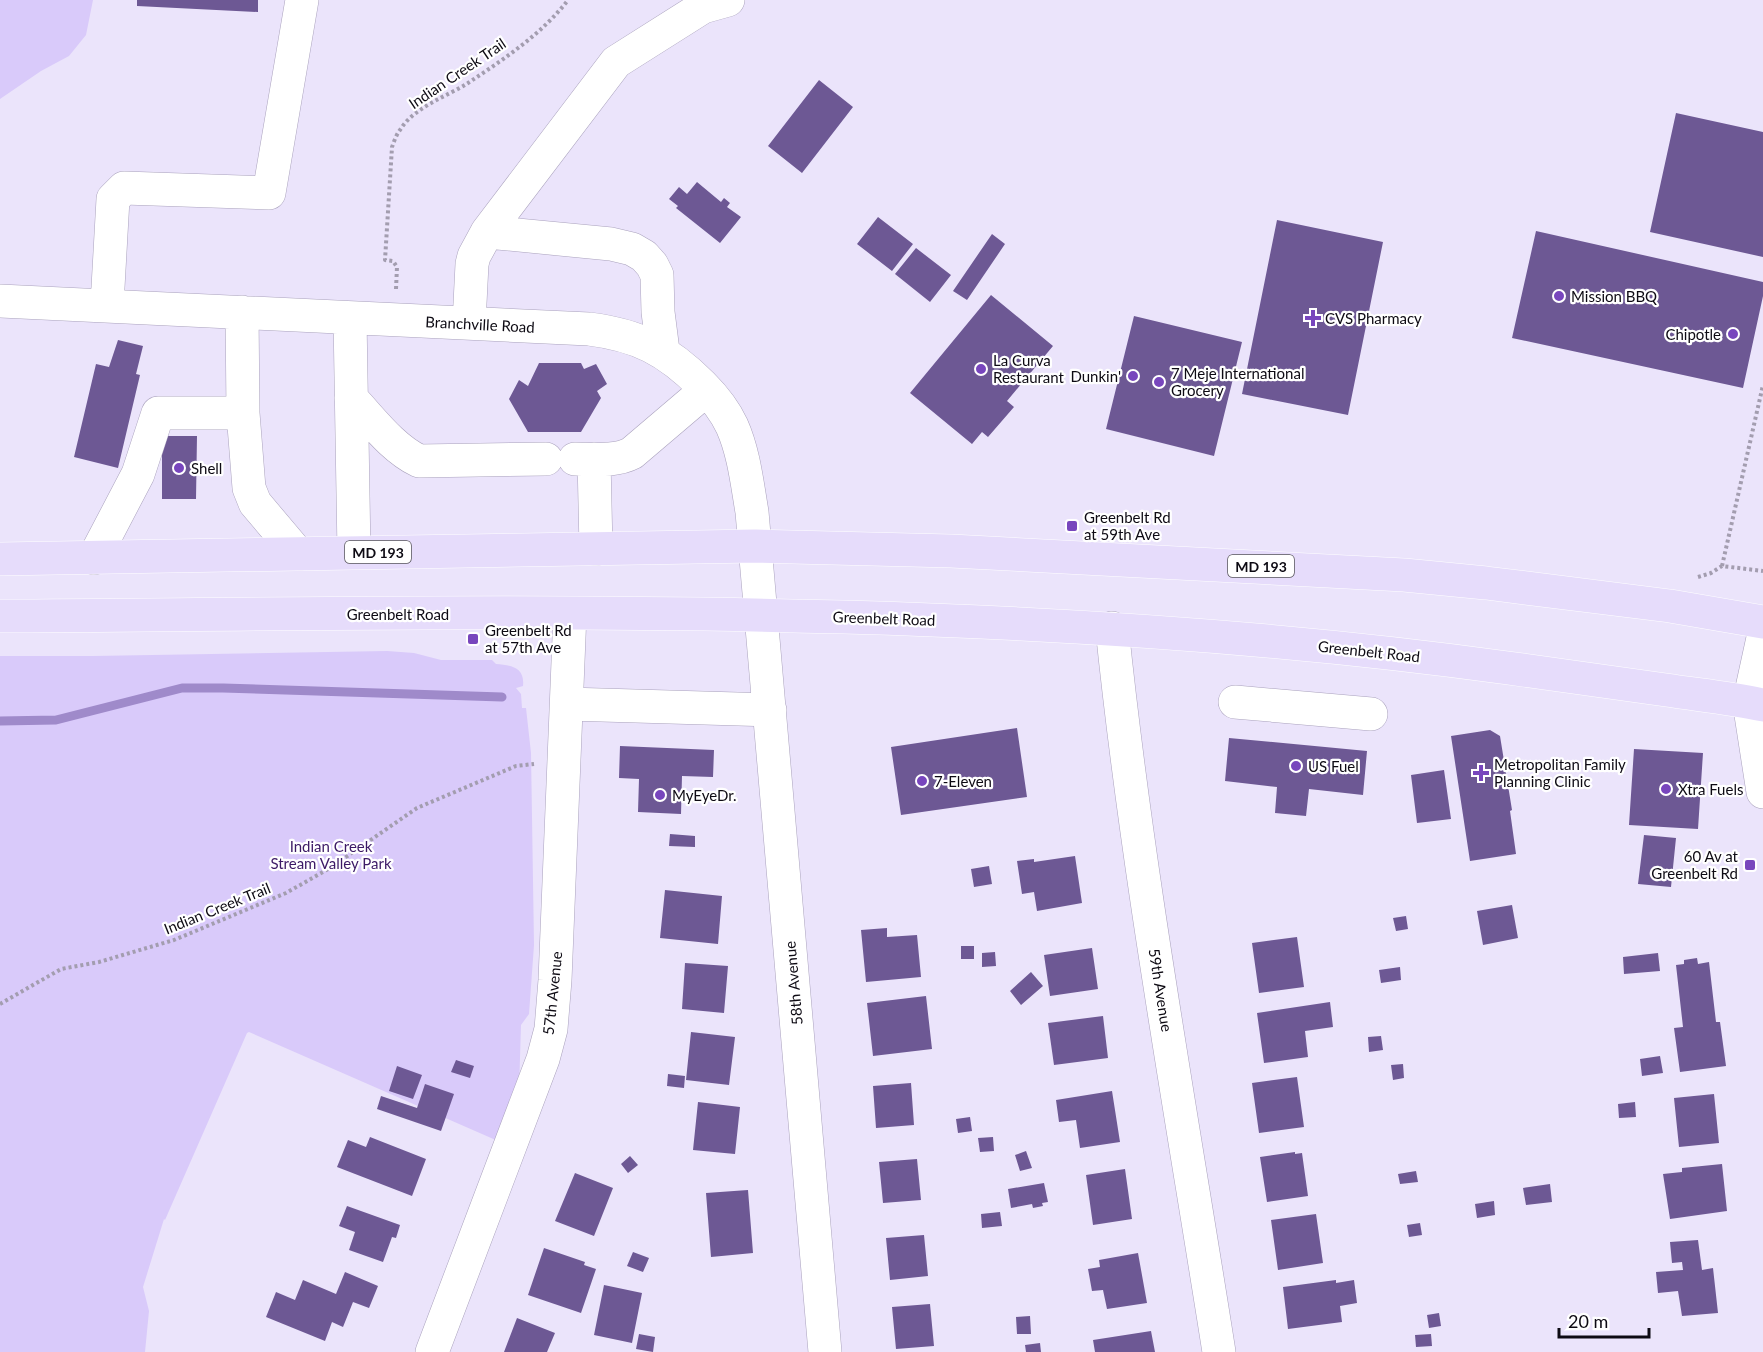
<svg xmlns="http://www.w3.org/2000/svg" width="1763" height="1352" font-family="Lato,sans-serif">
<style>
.green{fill:#d9cafa}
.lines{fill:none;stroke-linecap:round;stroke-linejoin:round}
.stream{stroke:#9f8aca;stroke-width:9}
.building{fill:#6d5894}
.minor-casing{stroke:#aaa2bd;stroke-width:34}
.major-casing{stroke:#fff;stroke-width:34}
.path{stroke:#a39daf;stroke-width:4;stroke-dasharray:3 3;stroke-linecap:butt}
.minor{stroke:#fff;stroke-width:33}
.major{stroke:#e6dcfb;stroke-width:33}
.poi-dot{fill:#7846bd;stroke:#fff;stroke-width:2}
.labels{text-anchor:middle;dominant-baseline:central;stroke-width:4.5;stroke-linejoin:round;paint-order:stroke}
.shield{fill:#fff;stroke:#56545a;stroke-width:1.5}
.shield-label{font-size:14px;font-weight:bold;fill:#0d0a13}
.street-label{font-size:15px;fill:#0d0a13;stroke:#fff}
.poi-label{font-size:15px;fill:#0d0a13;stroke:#fff;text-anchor:start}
.park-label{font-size:15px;fill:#3c1a66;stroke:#fff}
</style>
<rect width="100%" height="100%" fill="#ebe4fb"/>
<path class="green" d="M0,0H93L86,35L69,56L41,71L0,99Z
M387,651L414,653L441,660H492L496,664C511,665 525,667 523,686L516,688L521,694L522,708H526L531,753L534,945L529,1014L521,1025L519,1091L498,1141L249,1032L247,1033L165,1220L164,1219L143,1287L149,1311L145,1352H0V656H93Z"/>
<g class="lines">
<path class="stream" d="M0,721L56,720L182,688H223L502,697"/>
</g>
<path class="building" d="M137,0H258V12L137,6Z
M819,80L853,107L802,173L768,146Z
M1676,113L1763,132V257L1650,232Z
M697,182L721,202L724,198L730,203L727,207L741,217L720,243L676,208L678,206L669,199L679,187L687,194Z
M878,217L913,244L892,271L857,244Z
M1277,220L1383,242L1348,415L1242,394Z
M1536,231L1763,282V296L1743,388L1512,338Z
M992,234L1005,244L967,300L953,291Z
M916,248L951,275L930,302L895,274Z
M991,295L1053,346L1007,401L1014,407L988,437L982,432L972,444L910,393Z
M1134,316L1242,342L1214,456L1106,429Z
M118,340L143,346L136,374L140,375L118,468L74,457L96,364L109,367Z
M539,363H581L584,369L596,364L607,384L597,391L601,398L581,432H528L509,399L519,380L528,386Z
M162,436H197L196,499H162Z
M1017,728L1027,797L901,815L891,747Z
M1490,730L1500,736L1512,810L1510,811L1516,854L1470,861L1451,736Z
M1229,738L1367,751L1363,795L1309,789L1306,816L1275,813L1277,787L1225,781Z
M620,746L714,750L713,777L682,776L681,814L638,812L639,779L619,778Z
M1634,749L1703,753L1698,829L1629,825Z
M1444,770L1451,819L1417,823L1411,775Z
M670,834L695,836V847L669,846Z
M1644,835L1676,838L1671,887L1638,884Z
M1075,856L1082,903L1037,911L1034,892L1022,894L1017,861L1034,859V862Z
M989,866L992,884L974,887L971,869Z
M665,890L722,896L718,944L660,938Z
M1512,905L1518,938L1483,945L1477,911Z
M1406,916L1408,929L1396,931L1393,918Z
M887,928V937L917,935L921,977L866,982L861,930Z
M1297,937L1304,987L1259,993L1252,943Z
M961,946H974V959H961Z
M1092,948L1098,989L1050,996L1044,955Z
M995,952L996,966L982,967V953Z
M1658,953L1660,971L1624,974L1623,957Z
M1697,958L1698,964L1709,962L1716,1022H1720L1726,1066L1680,1072L1674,1028L1683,1027L1676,965L1684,964V960Z
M685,963L728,966L724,1013L682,1009Z
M1400,967L1401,980L1381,983L1379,970Z
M1031,972L1043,986L1021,1005L1010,991Z
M926,996L932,1049L873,1056L867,1003Z
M1330,1002L1333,1027L1305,1031L1308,1057L1264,1063L1257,1013Z
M1103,1016L1108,1058L1054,1065L1048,1023Z
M691,1032L735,1037L729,1085L686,1080Z
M1381,1036L1383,1050L1369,1052L1368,1037Z
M1660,1056L1663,1073L1642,1076L1640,1059Z
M456,1060L474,1066L470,1078L451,1072Z
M1403,1064L1404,1078L1393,1080L1391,1065Z
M397,1066L422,1075L413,1099L389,1091Z
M668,1074L685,1076L684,1088L667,1086Z
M1297,1077L1304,1127L1259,1133L1252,1083Z
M911,1083L914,1125L876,1128L873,1086Z
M425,1084L454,1094L441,1131L377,1109L381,1096L417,1108Z
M1112,1091L1120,1142L1080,1148L1076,1120L1059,1122L1056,1100Z
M1714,1094L1719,1143L1679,1147L1674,1098Z
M698,1102L740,1107L735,1154L693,1150Z
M1635,1102L1636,1117L1619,1118L1618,1104Z
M970,1117L972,1131L958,1133L956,1119Z
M370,1137L426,1159L412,1196L337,1167L348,1140L366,1147Z
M993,1137L994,1151L980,1152L978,1138Z
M1026,1151L1032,1168L1020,1171L1015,1155Z
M1295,1152V1154L1302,1153L1308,1196L1267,1202L1260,1157Z
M630,1156L638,1165L628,1173L621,1164Z
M917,1159L921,1200L883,1203L879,1162Z
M1722,1164L1727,1211L1670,1219L1663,1174L1682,1172V1168Z
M1125,1169L1132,1219L1093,1225L1086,1175Z
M1416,1171L1418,1182L1400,1184L1398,1174Z
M575,1173L613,1188L594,1236L555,1221Z
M1044,1183L1048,1202L1042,1203L1043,1206L1033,1208L1032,1204L1011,1208L1008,1189Z
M1550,1184L1552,1202L1526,1205L1523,1188Z
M748,1190L753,1253L711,1257L706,1193Z
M1494,1201L1495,1215L1477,1218L1475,1204Z
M347,1206L400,1225L396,1238L392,1237L383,1262L349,1250L355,1232L339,1226Z
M1000,1212L1002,1226L982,1228L981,1214Z
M1316,1214L1323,1263L1278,1270L1271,1220Z
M1420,1223L1422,1235L1409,1237L1407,1225Z
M924,1235L928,1276L890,1280L886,1238Z
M1698,1240L1702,1270L1713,1268L1718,1313L1682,1316L1678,1291L1658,1293L1656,1272L1683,1270L1682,1262L1672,1263L1670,1242Z
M544,1248L585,1262L584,1265L596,1269L581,1313L528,1295Z
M633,1252L649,1258L643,1272L627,1266Z
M1138,1253L1147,1303L1107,1309L1103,1290L1092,1291L1088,1269L1100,1267L1099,1260Z
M345,1272L378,1286L369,1308L353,1302L343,1327L332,1322L325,1341L266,1317L276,1292L295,1300L303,1280L336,1294Z
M1336,1280V1283L1354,1280L1357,1303L1340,1306L1342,1322L1288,1329L1283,1287Z
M604,1285L642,1293L632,1343L594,1335Z
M930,1304L934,1346L896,1349L892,1307Z
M1439,1313L1441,1326L1429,1328L1427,1315Z
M1030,1316L1031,1334H1017L1016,1317Z
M517,1318L555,1333L547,1352H504Z
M1151,1331L1155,1352H1095L1093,1340Z
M639,1334L655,1337L653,1352L636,1349Z
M1431,1334L1432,1346L1416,1347L1415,1335Z
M1040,1343L1041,1352H1026L1025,1345Z"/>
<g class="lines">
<g class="minor-casing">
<path id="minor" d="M487,232L616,62L703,7L728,0
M0,301L589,329C638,335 667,350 702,385C714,397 725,411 732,426C744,453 747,483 752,512L825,1352
M107,305L113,199L124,188L269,193L302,0
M242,312L243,413
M350,318L354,553
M469,323L472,264L474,256L487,232L611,244L632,249L644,256L652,265L657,275L658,312L663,351
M351,398C372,420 392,448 419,461L546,459
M575,459C593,459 615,462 632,453L706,390
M594,459L596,549
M94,558L138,474L158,413H243L249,488L255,503L298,554
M1112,628C1137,870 1181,1111 1219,1352
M1763,638L1749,702L1763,792
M1235,702L1371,714
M567,704L770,710
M432,1352L543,1059L551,1029L555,980L570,613"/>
</g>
<g class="major-casing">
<path id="major" d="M0,559L755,546L951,551L1404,575L1486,583L1670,606L1763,622
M0,616C503,613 1008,599 1508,668C1561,675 1614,683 1666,690C1699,695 1731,698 1763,705"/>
</g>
<path class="path" d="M396,289L397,267L393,261L385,260L392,147C394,142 396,135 400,130C414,107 446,97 468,83C504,59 542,34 568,0
M1722,566L1763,385
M1698,577L1711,573L1722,566L1763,571
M0,1004L61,969L99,962L174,940L286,893L330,868L417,808L516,766L534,764"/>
<use href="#minor" class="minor"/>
<use href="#major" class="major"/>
</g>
<g class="poi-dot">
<circle cx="1559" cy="296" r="6"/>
<path d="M1310 309h6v6h6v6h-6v6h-6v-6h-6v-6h6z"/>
<circle cx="1733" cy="334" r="6"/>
<circle cx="981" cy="369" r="6"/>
<circle cx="1133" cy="376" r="6"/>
<circle cx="1159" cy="382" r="6"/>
<circle cx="179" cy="468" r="6"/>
<rect x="1066" y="520" width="12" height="12" rx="3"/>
<rect x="467" y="633" width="12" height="12" rx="3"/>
<circle cx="1296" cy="766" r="6"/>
<path d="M1478 764h6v6h6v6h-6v6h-6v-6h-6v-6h6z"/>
<circle cx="922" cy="781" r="6"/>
<circle cx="1666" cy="789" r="6"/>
<circle cx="660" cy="795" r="6"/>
<rect x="1744" y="859" width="12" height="12" rx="3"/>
</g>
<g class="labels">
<g class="shield">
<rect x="345" y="541" width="66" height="22" rx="4.5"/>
<rect x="1228" y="555" width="66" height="22" rx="4.5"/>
</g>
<g class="shield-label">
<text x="378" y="552">MD 193</text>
<text x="1261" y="566">MD 193</text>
</g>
<g class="street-label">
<text transform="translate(457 73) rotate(-34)">Indian Creek Trail</text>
<text transform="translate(480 324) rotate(3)">Branchville Road</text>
<text x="398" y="614">Greenbelt Road</text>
<text transform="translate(884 618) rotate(2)">Greenbelt Road</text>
<text transform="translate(1369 651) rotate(6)">Greenbelt Road</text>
<text transform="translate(217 908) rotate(-22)">Indian Creek Trail</text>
<text transform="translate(793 983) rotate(-95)">58th Avenue</text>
<text transform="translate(1161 990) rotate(81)">59th Avenue</text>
<text transform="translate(552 993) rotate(-84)">57th Avenue</text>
</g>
<g class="poi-label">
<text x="1571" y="296">Mission BBQ</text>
<text x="1325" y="318">CVS Pharmacy</text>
<text x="1721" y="334" text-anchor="end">Chipotle</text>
<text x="993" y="360">La Curva<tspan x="993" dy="17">Restaurant</tspan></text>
<text x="1171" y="373">7 Meje International<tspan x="1171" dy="17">Grocery</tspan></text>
<text x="1121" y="376" text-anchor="end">Dunkin'</text>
<text x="191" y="468">Shell</text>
<text x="1084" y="517">Greenbelt Rd<tspan x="1084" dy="17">at 59th Ave</tspan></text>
<text x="485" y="630">Greenbelt Rd<tspan x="485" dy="17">at 57th Ave</tspan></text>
<text x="1494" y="764">Metropolitan Family<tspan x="1494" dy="17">Planning Clinic</tspan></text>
<text x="1308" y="766">US Fuel</text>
<text x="934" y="781">7-Eleven</text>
<text x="1678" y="789">Xtra Fuels</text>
<text x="672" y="795">MyEyeDr.</text>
<text x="1738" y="856" text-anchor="end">60 Av at<tspan x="1738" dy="17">Greenbelt Rd</tspan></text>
</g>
<g class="park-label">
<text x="331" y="846">Indian Creek<tspan x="331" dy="17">Stream Valley Park</tspan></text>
</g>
</g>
<path d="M1559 1328v9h90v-9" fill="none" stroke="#0d0a13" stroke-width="3"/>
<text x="1568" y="1328" font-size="18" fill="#0d0a13" stroke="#ffffff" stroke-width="4.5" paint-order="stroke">20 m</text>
</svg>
